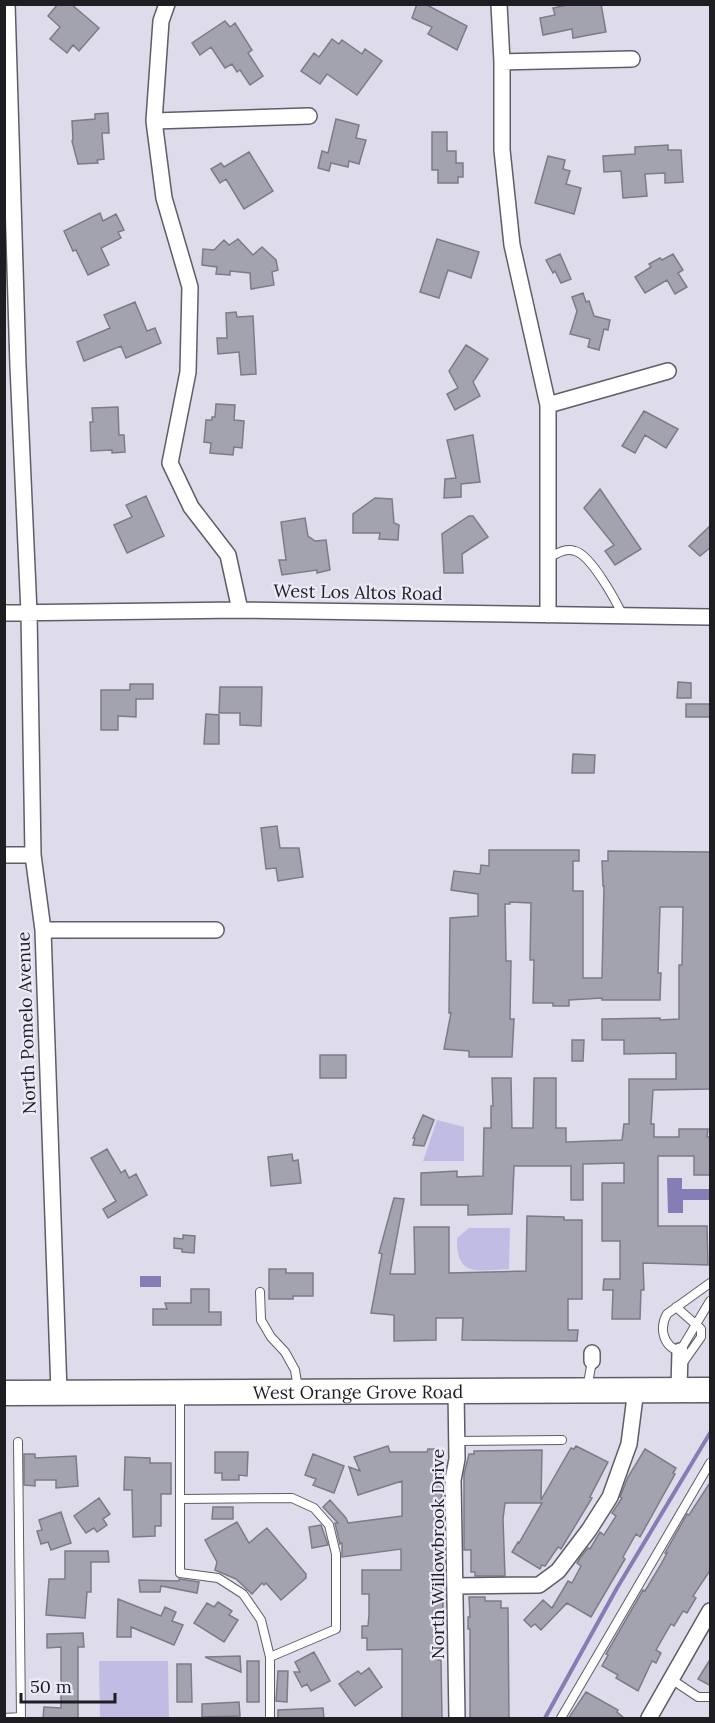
<svg xmlns="http://www.w3.org/2000/svg" width="715" height="1723" font-family="Lora,serif">
<style>
.green{fill:#c0bce3}
.water{fill:#857eb5}
.lines{fill:none;stroke-linecap:round;stroke-linejoin:round}
.stream{stroke:#857eb5;stroke-width:4}
.building{fill:#a3a2af;stroke:#7d7b87;stroke-width:1.5}
.service-casing{stroke:#5e5d68;stroke-width:10}
.minor-casing{stroke:#5e5d68;stroke-width:18}
.primary-casing{stroke:#5e5d68;stroke-width:27}
.service{stroke:#fff;stroke-width:8}
.minor{stroke:#fff;stroke-width:15}
.primary{stroke:#fff;stroke-width:24}
.labels{text-anchor:middle;dominant-baseline:central;stroke-width:4.5;stroke-linejoin:round;paint-order:stroke}
.street-label{font-size:18px;fill:#1e1d22;stroke:#ebeaf7}
</style>
<rect width="100%" height="100%" fill="#dedcea"/>
<path class="green" d="M437,1120L464,1127V1161H423Z
M469,1228H510L509,1269C479,1270 456,1279 457,1238Z
M99,1661H168L169,1718H100Z"/>
<path class="water" d="M667,1178H682V1189H710V1200H683V1213H668Z
M140,1276H161V1287H140Z"/>
<g class="lines">
<path class="stream" d="M545,1718L617,1588L710,1433"/>
</g>
<path class="building" d="M58,4H71L99,28L79,51L73,45L67,53L50,39L60,27L48,16Z
M417,4H425L467,26L457,50L428,34L432,27L412,18Z
M572,4H601L606,32L573,38L572,29L543,35L540,18L555,15L553,8Z
M225,21L230,27L235,23L252,50L248,53L263,76L250,85L240,70L237,72L232,64L225,68L211,47L200,55L192,43Z
M332,39L339,44L342,40L362,54L365,49L382,61L357,95L327,74L320,84L301,71L314,53L319,57Z
M108,113L109,133H102L104,159L97,160L98,163L78,164L72,141L73,139L72,121L95,119V114Z
M336,119L359,125L356,138L366,140L359,164L349,161L348,167L331,163L329,171L318,168L322,151L328,153Z
M432,132H447V151H456V163H463V177H458V183H438V170H432Z
M668,145V150H681L683,182L665,183V173L645,174L647,196L623,198L621,171L604,172L603,156L635,154V147Z
M249,152L273,191L244,209L226,179L220,183L211,169L221,163L224,167Z
M548,156L565,160L563,169L570,171L566,184L581,188L574,214L535,203Z
M100,213L103,221L116,214L124,230L118,232L121,238L101,248L109,265L88,275L76,250L73,251L64,231Z
M238,239L253,255L262,247L276,260L278,270L272,272L274,285L251,289L250,273L230,271V275L216,274L217,267L202,265L203,249L214,250L224,240L229,245Z
M437,239L479,252L471,278L448,270L439,298L420,292Z
M560,254L571,279L561,283L555,271L553,273L546,260Z
M673,254L683,270L678,273L687,287L675,294L667,280L645,293L635,277L651,267L649,264L660,258L662,260Z
M583,293L586,302L589,301L594,316L610,320L608,330L604,329L599,350L588,347L590,339L570,334L577,311L572,297Z
M135,302L147,331L155,328L161,343L126,358L121,346L84,361L77,342L110,328L104,315Z
M236,312L237,317L253,316L256,374L241,375L239,352L218,354L217,338H227L226,313Z
M466,345L488,359L473,382L480,396L455,410L447,394L458,388L449,371Z
M216,404L235,405L234,420L244,421L242,448L234,447L233,455L210,453L211,443L204,442L206,420H212V417H215Z
M118,407L119,435H124L125,452L112,453V450L91,451L90,422H93L92,408Z
M644,411L678,429L666,448L645,435L635,453L622,446Z
M473,435L480,482L461,484V497L444,498L445,479L456,478L447,440Z
M600,489L641,549L615,565L605,551L614,545L584,508Z
M146,496L164,536L127,553L114,525L132,517L126,505Z
M375,498L392,499L394,523L399,525L398,540L379,539L380,533H353V514Z
M469,516H473L488,537L462,554L463,573H444L442,534Z
M305,518L308,536L315,541L326,540L330,570L317,573V570L282,575L279,560H286L281,522Z
M711,525V547L700,556L689,546Z
M678,682L691,683V698H677Z
M130,684H153V699H136V717L118,716V730H101V690H130Z
M220,687H262L261,726L240,725V713H219Z
M686,704H710V717H686Z
M206,714L219,715V744H204Z
M573,754L595,755L594,773H572Z
M277,826L280,848H299L303,877L278,881L276,868L266,869L261,828Z
M489,850H579V861H573V891H583V978H602L604,886H603L602,861H608V851L711,852L710,1089L653,1090L651,1124H654V1137H679V1129H708L707,1137H711V1175H694V1156H658V1226H707L708,1265L643,1263L644,1290H641L640,1319H612L613,1290H603L604,1279H620V1241H602V1183H624V1163L583,1164V1200H571V1166H514L512,1214L468,1215V1205H421V1173L457,1171V1177L483,1176L484,1128H491V1106H493L492,1078H511L512,1128H533L534,1078H556V1128H566V1142L622,1140L624,1124H629V1079H676V1053L624,1054V1040H602V1019L660,1018V1020L679,1019V965H682L683,907H660L658,973H661L660,1000H602V998L569,1000V1006H553V1003H533L534,960H530L531,903L510,902V904H505L506,961H511L510,1019H514L512,1057H469V1051L444,1049L451,1013H449L450,918L478,916V894L451,890L454,871L480,874L481,865L489,866Z
M572,1040H584L583,1061H572Z
M320,1055H346V1078H320Z
M423,1115L434,1120L424,1146L413,1145L415,1138H413Z
M107,1149L121,1173L125,1170L129,1178L136,1174L147,1195L108,1218L103,1209L116,1201L91,1158Z
M292,1154L293,1161L298,1160L301,1183L271,1186L268,1157Z
M394,1198L404,1199L390,1274H415L414,1227H449V1273L526,1271L527,1216L564,1217V1220H582V1299H568V1330H578L577,1341L462,1340L463,1318H436V1340L394,1341V1315L371,1313L382,1254L379,1253Z
M183,1235L195,1236L194,1253L182,1252V1249L174,1248V1238L183,1239Z
M269,1269H286V1273H313V1296H293V1299H269Z
M191,1289H209V1312H221V1325H153V1309H167L165,1303H191Z
M388,1446L390,1452H427L428,1449H441L442,1527H440L441,1600H443V1612H442V1621H437L438,1660H441L442,1719H402V1649L367,1650V1638H362V1626H368L369,1615V1594H362V1570H401V1549L342,1557V1543L340,1544L335,1523H338L323,1507L330,1500L346,1518L348,1523L402,1516V1481L358,1495L349,1467L360,1471L354,1457Z
M576,1446L608,1462L590,1497L592,1498L561,1549L558,1547L545,1566L542,1565L540,1569L512,1552L518,1542L519,1543L542,1503H505L503,1519L505,1576H475V1572H471V1550H464V1474L469,1454H474V1451L542,1450L541,1500L571,1448L574,1449Z
M645,1449L676,1468L673,1473L675,1474L640,1537L636,1534L623,1557L625,1559L591,1617L567,1603L541,1630L535,1624L531,1627L524,1620L543,1600L552,1608L568,1581L572,1583L581,1566L577,1563L580,1558L588,1548L590,1549L600,1532L604,1535L616,1516L612,1513L622,1498L620,1497L628,1477Z
M215,1452H248L247,1476L239,1475V1480H222V1473H215Z
M24,1454H35V1458L76,1456L78,1486L56,1488V1480H35V1486L24,1485Z
M313,1454L344,1466L334,1493L313,1485L316,1479L305,1475Z
M125,1457L150,1458V1463H171V1494H161V1526H155V1536L133,1537L132,1490H124Z
M711,1481V1569L693,1596L696,1598L687,1613L683,1611L674,1626L671,1624L656,1650L661,1653L656,1663L652,1661L638,1691L616,1678L618,1675L602,1666L608,1655L606,1654L643,1590L645,1591L660,1566L667,1553H665L687,1514L689,1515Z
M99,1498L110,1514L103,1519L107,1525L97,1532L94,1528L86,1533L74,1516Z
M213,1507H233V1519H212Z
M61,1512L71,1543L51,1550L48,1542L41,1544L37,1531L42,1530L39,1520Z
M237,1522L249,1543L267,1528L306,1574V1578L281,1600L266,1583L264,1585L262,1583L252,1594L236,1579L215,1570L217,1562L205,1540Z
M321,1525L328,1545L312,1548L309,1527Z
M65,1551H108L109,1562H91V1592H87L85,1618L46,1615L49,1579H65Z
M179,1579L199,1582L197,1593L161,1586L160,1592H140L139,1580L179,1581Z
M469,1597H485V1601H501V1608H508L509,1719H470V1629H468V1617H470Z
M118,1599L161,1616L165,1607L176,1612L172,1621L183,1625L174,1645L131,1627V1637H117Z
M218,1602L232,1611L229,1615L238,1620L224,1642L194,1623L207,1603L214,1607Z
M83,1633L84,1647H78V1719H43L44,1707L61,1708V1647L47,1648V1634Z
M314,1652L330,1681L311,1691L307,1684L302,1687L294,1672H300L295,1662Z
M240,1656L241,1672L205,1657Z
M711,1658V1686L698,1679Z
M247,1661H259V1702H247Z
M177,1664H191L192,1702H177Z
M369,1668L382,1687L355,1706L339,1684L358,1671L361,1674Z
M278,1671H288L287,1702L276,1701Z
M586,1692L618,1710L617,1712L625,1719H568Z
M239,1702L240,1716L202,1717V1704Z
M323,1708L324,1719H278V1710Z"/>
<g class="lines">
<g class="service-casing">
<path id="service" d="M548,558C558,553 565,548 575,551C591,555 616,601 623,616
M710,1283L667,1314C659,1328 663,1347 680,1351L710,1301
M260,1292L261,1320L271,1337L285,1352L295,1370L298,1389
M676,1307L701,1329V1337L682,1364
M587,1389L592,1361
M180,1395V1573L218,1578L243,1594L261,1620L270,1657V1718
M457,1441L562,1440
M18,1442L21,1718
M181,1499L292,1498L314,1508L329,1525L336,1554V1629L270,1657
M671,1679L698,1697H710
M4,1718L21,1717
M561,1718L710,1463"/>
</g>
<g class="minor-casing">
<path id="minor" d="M7,4L18,366L29,613L33,855L43,930L59,1392
M167,4L161,21L154,121L164,198L190,287L188,372L170,463L191,507L228,555L240,610
M499,4L502,62V150L512,245L548,405V615
M502,62L632,59
M154,121L309,116
M548,405L668,371
M4,613L240,610L710,617
M4,855H33
M43,930H216
M592,1361V1353
M679,1389L680,1351
M456,1390L457,1459L453,1480L457,1718
M456,1586L539,1585L558,1571L589,1530L610,1497L629,1444L636,1389
M649,1718L710,1611"/>
</g>
<g class="primary-casing">
<g id="primary">
<path id="s1" d="M4,1393L710,1390"/>
</g>
</g>
<use href="#service" class="service"/>
<use href="#minor" class="minor"/>
<use href="#primary" class="primary"/>
</g>
<g class="labels">
<g class="street-label">
<text transform="translate(358 592) rotate(1)">West Los Altos Road</text>
<text transform="translate(26 1023) rotate(-92)">North Pomelo Avenue</text>
<text stroke="none"><textPath href="#s1" startOffset="354">West Orange Grove Road</textPath></text>
<text transform="translate(437 1554) rotate(-90)">North Willowbrook Drive</text>
</g>
</g>
<rect width="715" height="1723" fill="none" stroke="#1e1d22" stroke-width="12"/>
<path d="M21 1693v9h94v-9" fill="none" stroke="#1e1d22" stroke-width="3"/>
<text x="30" y="1693" font-size="18" fill="#1e1d22" stroke="#ebeaf7" stroke-width="4.5" paint-order="stroke">50 m</text>
</svg>
